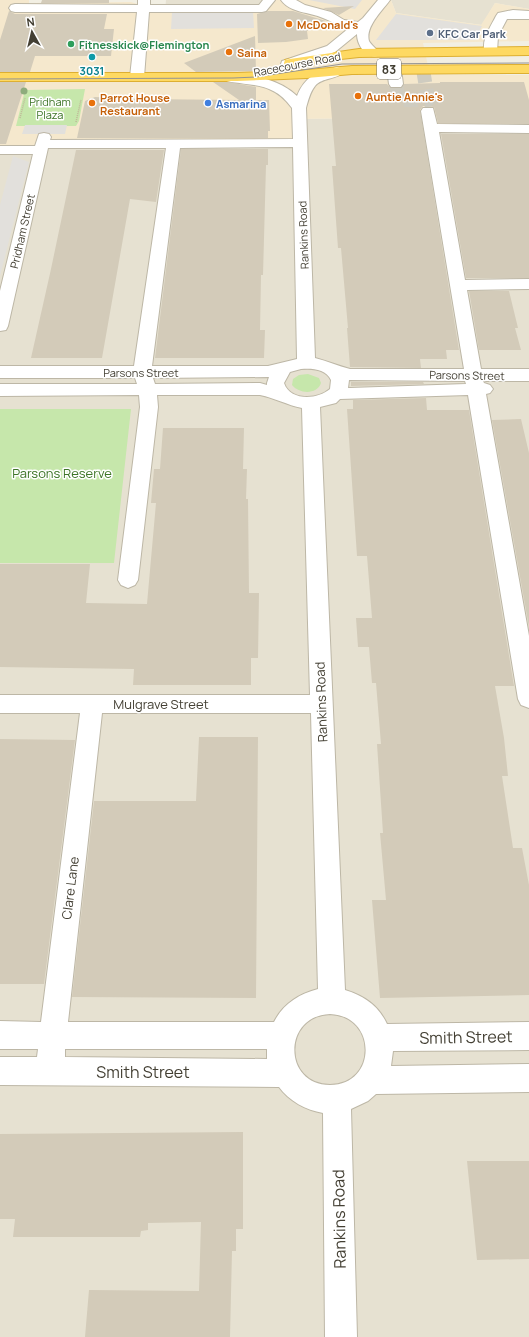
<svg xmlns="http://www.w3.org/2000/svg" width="529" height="1337" font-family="Manrope,sans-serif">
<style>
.residential{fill:#e6e1d1}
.commercial{fill:#f5e8cd}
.green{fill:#c6e7ab}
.parking{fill:#e2e0dc}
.building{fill:#d3cbb9}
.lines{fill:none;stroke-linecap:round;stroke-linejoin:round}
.minor-tunnel{stroke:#cfccc0;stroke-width:14;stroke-dasharray:14 7;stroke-linecap:butt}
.minor-casing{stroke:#bdb7a6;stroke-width:2}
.highway-casing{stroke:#ddaf32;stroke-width:2}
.path{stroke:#bfb597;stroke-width:1.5;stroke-dasharray:1 1;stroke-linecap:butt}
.minor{fill:#fff;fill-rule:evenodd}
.highway{fill:#fed962;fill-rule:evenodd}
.tram{stroke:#939393;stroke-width:1}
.tree{fill:#8eac7c}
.food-dot{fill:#e8710a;stroke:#fff;stroke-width:1.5}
.service-dot{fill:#5c6f8a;stroke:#fff;stroke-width:1.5}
.leisure-dot{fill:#2e9e5b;stroke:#fff;stroke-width:1.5}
.culture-dot{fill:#0f9aa8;stroke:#fff;stroke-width:1.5}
.shop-dot{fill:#3f7fe0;stroke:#fff;stroke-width:1.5}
.labels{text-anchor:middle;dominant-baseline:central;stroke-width:3;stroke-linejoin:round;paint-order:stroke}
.far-food-label{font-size:11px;font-weight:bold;fill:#c56008;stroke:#fff;text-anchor:start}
.far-service-label{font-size:11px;font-weight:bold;fill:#4e5e75;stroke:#fff;text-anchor:start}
.far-leisure-label{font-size:11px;font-weight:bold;fill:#27864d;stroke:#fff;text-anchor:start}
.far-street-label{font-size:11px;fill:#433f33;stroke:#fff}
.far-culture-label{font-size:11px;font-weight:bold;fill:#0d838f;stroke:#fff}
.far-park-label{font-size:11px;fill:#3d7527;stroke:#fff}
.far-shop-label{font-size:11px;font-weight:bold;fill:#366cbe;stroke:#fff;text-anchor:start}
.shield{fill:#fff;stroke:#7b7970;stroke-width:1}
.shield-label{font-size:12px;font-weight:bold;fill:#433f33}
.park-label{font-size:13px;fill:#3d7527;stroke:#fff}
.street-label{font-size:13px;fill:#433f33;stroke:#fff}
.near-street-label{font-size:16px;fill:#433f33;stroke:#fff}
</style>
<rect width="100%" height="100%" fill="#f2efe3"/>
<path class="residential" d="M166,0H268L255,12L165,13Z
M391,0H529V9L495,3L482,25L396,13Z
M429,117L529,129V1337H0V150L43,144L300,119Z"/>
<path class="commercial" d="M0,0H29V3L131,2L165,13L255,12L268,0H391L396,13L481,25L495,3L529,9V41L423,43L430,75H529V129L430,128L428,117L300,119V143L43,144L41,150H0Z"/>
<path class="green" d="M85,89L79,121L76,126H16L25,90Z
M308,374L319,378L321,383C317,395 299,394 292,385L293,379L299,375Z
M0,409H131L114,563H0Z"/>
<path class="parking" d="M309,0H362L355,9Z
M253,11L254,28L171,29L172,12Z
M396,14L482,26L475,40H376Z
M25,125H67L65,134H22Z
M13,156L29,162L0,276V205Z"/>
<path class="building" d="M42,0H109V3H41Z
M354,6L339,15L323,8Z
M9,11L15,14H107L104,29H114L111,56H35L30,72H0V40Z
M268,11H293L326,21L307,31L308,39L286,42L258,43L257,14Z
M255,36L256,71L196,72L184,63Z
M0,82H26L6,144H0Z
M213,82H227L256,87V100H269L270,131H268V138H77L85,101L95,97L137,99L239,100Z
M440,82H524L529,100V124L438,123L434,107L423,106L420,110L459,350H446L447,359H420L421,368L350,367L347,328H348L341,248H338L332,166H336L329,84H387L391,88H401L404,84L440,83Z
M441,134H529V278H466Z
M181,149H268V165H266L263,275H261L260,330H265L264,358H155Z
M76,150H164L156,202L130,199L102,358H31L51,269Z
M469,291H509L518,328H515L521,350H479Z
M351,382H423L424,384L351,386Z
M426,398L427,410H469L514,686H495L504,738L508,776H502L513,848H522L529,885V995L380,998L372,900H386L380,833H383L377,744H381L376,683H372L369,647H358L356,618H372L367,556H357L347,409H353V400Z
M521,419L529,453V627L492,420Z
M163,428H244L243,469H247L246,499H248L249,593H259L258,658H251V685H133L134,669L0,667V564H90L86,603L147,604L156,503H151L154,469H160Z
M199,737H258L256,998L72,997L94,801H196Z
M0,739L75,740L44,984H0Z
M243,1132V1229H236V1251H232L230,1337H85L89,1290L199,1291L201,1222L148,1223V1230L141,1231L140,1237H13L15,1219H0V1134Z
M467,1161H529V1259L477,1260Z"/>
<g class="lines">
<path class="minor-tunnel" d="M396,84L399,100H428L423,69"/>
<g class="minor-casing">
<path id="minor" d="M138,0H150V5H259L263,0H275L266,11L262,12H149L144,77L142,80H132L130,77L137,12H15L11,11L9,8L11,5L15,4L138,5Z
M281,0H296L305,5L331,12L344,20L358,22L363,18L378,0H390C382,11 365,27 369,41C371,45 377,49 379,53L378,56C366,59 357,45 357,34L335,52L292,67H282L281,64L282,61L327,46L349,28C339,26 333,22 323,18C310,12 290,13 281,0Z
M513,10L529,11V19H507L498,36L497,52L496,55H486C479,43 491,26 496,16L498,13Z
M394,65L399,66L401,69L403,84L401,87H391L389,84L387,69L389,66Z
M337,67L342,68L344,71C338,80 322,77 315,86C310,92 308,101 306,108L315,358C327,361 338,366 350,369H464L421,111L423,108H433L437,124L529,125V133L439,132L465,280L529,279V289L467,290L481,369H529V381H483L484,383L490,385L493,389L490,393L486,394L529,636V708L521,705L518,699L468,395L340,399L336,403L320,407L345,990C364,996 378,1005 387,1024L529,1022V1050L393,1051L391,1066L529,1064V1092L376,1094L368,1101L351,1109L357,1337H325L323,1113C306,1110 289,1101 279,1087L0,1085V1057H37L38,1049H0V1021L41,1022L80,713H0V695H310L302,408C287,405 275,398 260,395H157L158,407L138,580L135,585L128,588L121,585L118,580L140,407L139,395L0,396V384H137L135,378H0V366H134L166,148H48L8,326L6,330L0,331V291L33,154H0V146H35L39,134L44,133L49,134L51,137L50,140L293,139L292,108C272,80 250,87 222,80L220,77L222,74L227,73C252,75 278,78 297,96C305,76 317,72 337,67ZM293,147L297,359L268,366H152L180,148ZM301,369C312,368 326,369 331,380L330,389C317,400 290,401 284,383L290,372ZM269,377L267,383V385L260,383L155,384L153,378ZM349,380L465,381L466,384L350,388H348ZM102,713H311L318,989C299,994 283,1004 274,1022H68ZM330,1014C378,1016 377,1085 330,1085C283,1085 282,1016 330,1014ZM65,1049H267V1059L65,1057Z"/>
</g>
<g class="highway-casing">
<path id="highway" d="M529,47V55L359,57L323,61L290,67L285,66L284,63L285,60L290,59L359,49Z
M529,65V73L352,74L307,78L237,81H0V73H237L307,70L352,66Z"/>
</g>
<path class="path" d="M20,118L25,98
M76,122L81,100"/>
<use href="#minor" class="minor"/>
<use href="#highway" class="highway"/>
<path class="tram" d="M0,79L233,78L256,77L342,64L529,63"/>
</g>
<circle class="tree" cx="24" cy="91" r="3.5"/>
<g class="food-dot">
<circle cx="289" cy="24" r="4"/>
<circle cx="229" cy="52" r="4"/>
<circle cx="358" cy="96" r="4"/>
<circle cx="92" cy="103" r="4"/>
</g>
<circle class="service-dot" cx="430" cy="33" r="4"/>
<circle class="leisure-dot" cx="71" cy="44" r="4"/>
<circle class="culture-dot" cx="92" cy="57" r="4"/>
<circle class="shop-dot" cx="208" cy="103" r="4"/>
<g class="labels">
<g class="far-food-label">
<text x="297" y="24">McDonald's</text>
<text x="237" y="52">Saina</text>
<text x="366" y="96">Auntie Annie's</text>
<text x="100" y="97">Parrot House<tspan x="100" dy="13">Restaurant</tspan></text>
</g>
<g class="far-service-label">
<text x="438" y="33">KFC Car Park</text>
</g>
<g class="far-leisure-label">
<text x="79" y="44">Fitnesskick@Flemington</text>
</g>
<g class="far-street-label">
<text transform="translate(297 64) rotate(-11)">Racecourse Road</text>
<text transform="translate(22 231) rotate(-77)">Pridham Street</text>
<text transform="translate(303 235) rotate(-92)">Rankins Road</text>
<text x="141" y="372">Parsons Street</text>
<text transform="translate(467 375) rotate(1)">Parsons Street</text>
</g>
<g class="far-culture-label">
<text x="92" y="70">3031</text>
</g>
<g class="far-park-label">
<text x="50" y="101">Pridham<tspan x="50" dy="13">Plaza</tspan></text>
</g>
<g class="far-shop-label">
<text x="216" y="103">Asmarina</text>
</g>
<rect class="shield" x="377" y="59" width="24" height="20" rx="3"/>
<g class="shield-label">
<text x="389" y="69">83</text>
</g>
<g class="park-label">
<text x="62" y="473">Parsons Reserve</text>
</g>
<g class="street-label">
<text transform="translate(321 702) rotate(-92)">Rankins Road</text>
<text x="161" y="704">Mulgrave Street</text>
<text transform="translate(70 888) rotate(-83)">Clare Lane</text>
</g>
<g class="near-street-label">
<text transform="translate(466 1037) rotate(-1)">Smith Street</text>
<text x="143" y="1072">Smith Street</text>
<text transform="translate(339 1219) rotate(-91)">Rankins Road</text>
</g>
</g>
<g transform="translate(32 32) rotate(352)" stroke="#ffffff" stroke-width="3" paint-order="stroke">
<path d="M0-3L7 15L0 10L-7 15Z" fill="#433f33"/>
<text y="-6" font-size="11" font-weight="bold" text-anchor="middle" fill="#433f33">N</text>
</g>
</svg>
